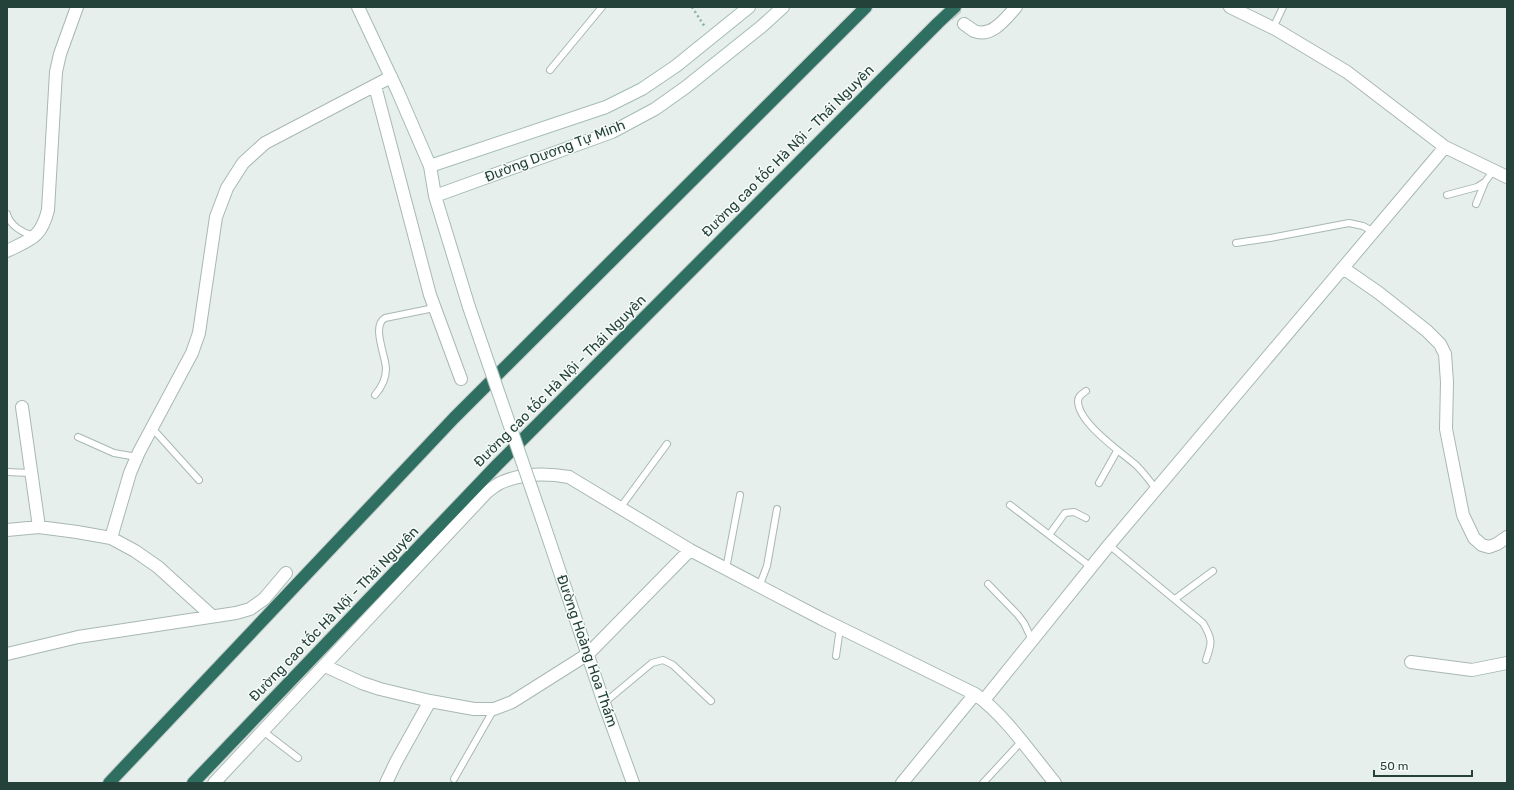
<svg xmlns="http://www.w3.org/2000/svg" width="1514" height="790" font-family="Rubik,sans-serif">
<style>
.lines{fill:none;stroke-linecap:round;stroke-linejoin:round}
.street-tunnel{stroke:#bfccc8;stroke-width:12;stroke-dasharray:12 6;stroke-linecap:butt}
.lane-casing{stroke:#a8b8b2;stroke-width:8}
.street-casing{stroke:#a8b8b2;stroke-width:14}
.secondary-casing{stroke:#a4bbb3;stroke-width:14}
.highway-casing{stroke:#c2cac8;stroke-width:14}
.path{stroke:#86b3a5;stroke-width:2.5;stroke-dasharray:2 3;stroke-linecap:butt}
.lane{stroke:#fff;stroke-width:6}
.street{stroke:#fff;stroke-width:12}
.secondary{stroke:#fff;stroke-width:12}
.highway{stroke:#2f6f62;stroke-width:12}
.secondary-bridge-casing{stroke:#a4bbb3;stroke-width:14;stroke-linecap:butt}
.secondary-bridge{stroke:#fff;stroke-width:12}
.labels{text-anchor:middle;dominant-baseline:central;stroke-width:3;stroke-linejoin:round;paint-order:stroke}
.street-label{font-size:14px;fill:#24423a;stroke:#f7fbf9}
</style>
<rect width="100%" height="100%" fill="#e6efeb"/>
<g class="lines">
<path class="street-tunnel" d="M949,7L964,24"/>
<g class="lane-casing">
<path id="lane" d="M1273,28L1283,7
M550,70L602,7
M1447,195L1477,187L1485,182L1493,171
M1476,204L1485,182
M7,214C10,226 23,233 34,236
M1236,243L1270,238L1349,223L1363,226L1374,232
M1086,391C1082,394 1078,396 1078,401C1078,423 1121,452 1136,465C1143,472 1150,481 1156,489
M375,395C381,388 386,378 386,369C386,356 371,326 385,318L434,308
M152,428L199,480
M78,437L114,453L137,457
M7,472L30,473
M1099,483L1117,451
M1010,505L1091,567
M620,508L667,444
M1049,535L1065,513L1074,512L1086,518
M1109,545L1203,623C1213,640 1212,643 1206,660
M726,569L740,495
M988,584L1018,615L1024,623L1032,640
M759,587L767,566L777,509
M1175,599L1213,571
M836,656L840,628
M604,703L652,663L663,660L673,665L711,701
M263,731L298,758
M454,779L494,709
M983,783L1021,742"/>
</g>
<g class="street-casing">
<path id="street" d="M1230,7L1277,30L1347,72L1445,147L1507,177
M964,24C967,26 971,29 974,31C992,38 1006,18 1016,7
M375,86L430,295L461,379
M7,251C31,239 41,238 48,210L56,72L60,54L77,7
M1343,268L1379,293L1427,331L1440,344L1445,354L1447,382L1446,429L1463,515L1474,538L1482,545L1489,547L1497,544L1507,537
M22,407L39,527
M7,530L39,527L77,532L111,538L135,551L158,567L212,616
M111,538L130,473L139,452L192,353L199,333L216,217L227,188L243,163L265,143L391,77
M7,654L78,637L236,613L250,609L264,599L286,573
M1411,662L1472,670L1507,663
M325,666L362,683L380,689L430,701L474,709H494L512,702L588,654L690,550
M984,700L1109,545L1445,147
M214,783L487,492C491,489 496,485 500,483C522,473 547,473 569,477L690,550L822,619L975,694C1005,715 1032,755 1055,783
M386,783L396,762L430,701
M902,783L975,694"/>
</g>
<g class="secondary-casing">
<path id="secondary" d="M358,7L398,92L430,166L435,196L469,307
M430,166L606,107L642,89L676,66L749,7
M435,196L612,132L655,109L686,87L761,27L783,7
M542,519L604,703L633,783"/>
</g>
<g class="highway-casing">
<path id="highway" d="M109,783L454,418L866,7
M193,783L497,465L938,23L955,7"/>
</g>
<path class="path" d="M692,7L705,27"/>
<use href="#lane" class="lane"/>
<use href="#street" class="street"/>
<use href="#secondary" class="secondary"/>
<use href="#highway" class="highway"/>
<g class="secondary-bridge-casing">
<path id="secondary-bridge" d="M469,307L542,519"/>
</g>
<use href="#secondary-bridge" class="secondary-bridge"/>
</g>
<g class="labels">
<g class="street-label">
<text transform="translate(555 151) rotate(-21)">Đường Dương Tự Minh</text>
<text transform="translate(788 151) rotate(-45)">Đường cao tốc Hà Nội - Thái Nguyên</text>
<text transform="translate(560 381) rotate(-45)">Đường cao tốc Hà Nội - Thái Nguyên</text>
<text transform="translate(334 614) rotate(-46)">Đường cao tốc Hà Nội - Thái Nguyên</text>
<text transform="translate(587 651) rotate(71)">Đường Hoàng Hoa Thám</text>
</g>
</g>
<rect width="1514" height="790" fill="none" stroke="#24423a" stroke-width="16"/>
<path d="M1374 770v6h98v-6" fill="none" stroke="#24423a" stroke-width="2"/>
<text x="1380" y="770" font-size="12" fill="#24423a" stroke="#f7fbf9" stroke-width="3" paint-order="stroke">50 m</text>
</svg>
